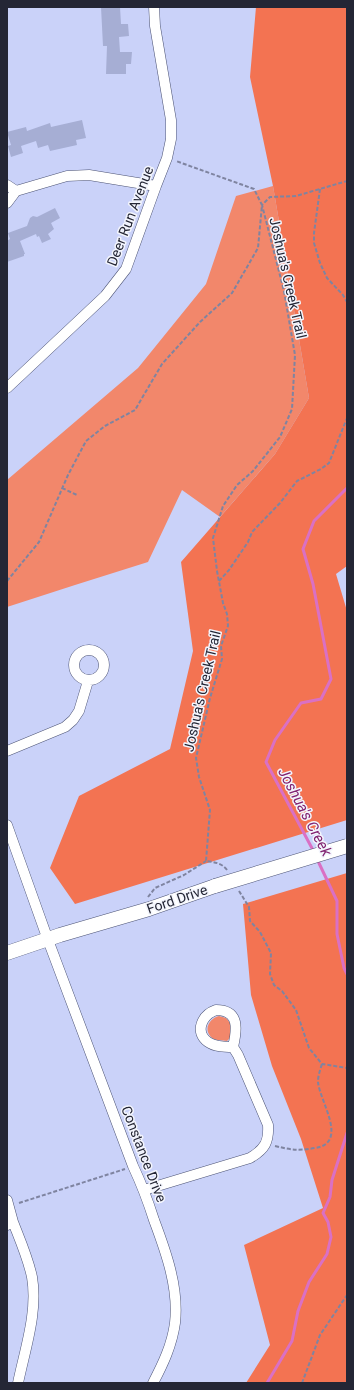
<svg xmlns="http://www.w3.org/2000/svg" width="354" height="1390" font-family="Roboto,sans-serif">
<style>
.green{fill:#f2876b}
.forest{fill:#f37352}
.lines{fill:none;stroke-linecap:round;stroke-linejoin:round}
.stream{stroke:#da70c4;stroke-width:3}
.building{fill:#a6aed4}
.street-casing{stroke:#4d5475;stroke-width:11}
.secondary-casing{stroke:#4d5475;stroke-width:15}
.path{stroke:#7f84a0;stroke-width:2;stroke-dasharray:4 2;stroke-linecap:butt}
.street{stroke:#fff;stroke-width:10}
.secondary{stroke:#fff;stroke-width:14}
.secondary-bridge-casing{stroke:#4d5475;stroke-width:15;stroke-linecap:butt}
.secondary-bridge{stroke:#fff;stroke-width:14}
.labels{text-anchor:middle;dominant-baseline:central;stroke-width:3;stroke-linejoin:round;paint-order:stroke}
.street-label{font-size:14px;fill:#242635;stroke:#f3f5fd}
.water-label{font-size:15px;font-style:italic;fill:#802270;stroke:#f3f5fd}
</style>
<rect width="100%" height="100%" fill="#cad2f9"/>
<path class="green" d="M273,186L309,398L275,454L220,517L182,490L148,562L75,585L7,607V480L138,368L206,284L236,196Z
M219,1016L226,1018L231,1024L230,1038L227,1041C222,1040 215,1041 211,1037C203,1029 210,1018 219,1016Z"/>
<path class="forest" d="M256,7H347V566L336,574L347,611V820L75,904L50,868L79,796L170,749L193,651L181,562L275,454L309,398L273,186L250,77Z
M347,873V1383H246L270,1345L244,1245L323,1208L301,1139L272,1066L251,995L243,904Z"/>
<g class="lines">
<path class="stream" d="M314,852L266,762L275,740L301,703L321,699L331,679L313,584L303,549L314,521L347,488
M317,859L337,901V934L344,968L347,974
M267,1383L292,1341L298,1311L309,1282L327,1254L331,1237L328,1222L323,1213L330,1197L332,1180L347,1133"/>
</g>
<path class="building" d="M101,7H120L121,24H128L129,36L119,37L120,52H132L131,64H126V74H106L107,46H103Z
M82,120L86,138L76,140L77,145L50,151L48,145L38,148L36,141L21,146L23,153L11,157L8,146L11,145L7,132L26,127L27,131L50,123L51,127Z
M55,208L60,218L51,223L54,229L48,234L51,239L42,243L39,236L37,237L36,234L20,241L25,254H24V256L7,262V241L10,239L8,233L27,226L30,218L33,216L37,217Z"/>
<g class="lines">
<g class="street-casing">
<path id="street" d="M7,185L16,191L7,203
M16,191L67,176L89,175L156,186
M7,388L105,296L126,269L156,186L167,158L171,139V120L155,26L154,7
M74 665a15 15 0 1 1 30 0a15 15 0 1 1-30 0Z
M7,751L65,727L73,720L79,711L88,681
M7,825L48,940L133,1166C141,1183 148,1201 154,1220C166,1252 179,1288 175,1323C172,1345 163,1364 153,1383
M216,1010C240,1010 237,1030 233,1047C225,1047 215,1047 208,1042C194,1032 202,1015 216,1010Z
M144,1190L250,1158C265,1149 269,1142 268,1125L238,1055L233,1047
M7,1200L13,1222
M7,1225L13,1222C20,1240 28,1258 32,1277C38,1312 25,1349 18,1383"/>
</g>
<g class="secondary-casing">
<path id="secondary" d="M7,953L60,935L149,909L215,886"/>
</g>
<path class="path" d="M320,189L314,233V243L320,263L327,278L343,295L347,302
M62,488L77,495
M7,581L39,542L68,475L86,441L105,426L135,410L162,364L200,322L232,293L258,248L262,205L254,189L176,161
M219,581L229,570L248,542L252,532L280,503L297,481L321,469L329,463L347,418
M227,870C222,863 214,862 206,861L210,810L199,777L196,758L210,698L222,659L221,646L228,626L227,614L223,603L217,571L213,538L223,506L237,485L253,471L280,437L292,409L295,355L284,291L262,205L270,197L296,196L347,181
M239,891L249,907L250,921L260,932L271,953L270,974L274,985L282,991L296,1010L309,1048L322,1064L347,1068
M148,897L155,888L184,875L206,861
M275,1146C292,1150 298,1151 315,1148C349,1143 320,1102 318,1082C318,1076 320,1070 322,1064
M19,1203L125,1169
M302,1383L320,1335L347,1295"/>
<use href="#street" class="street"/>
<use href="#secondary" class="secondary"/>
<g class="secondary-bridge-casing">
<path id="secondary-bridge" d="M215,886L347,846"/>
</g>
<use href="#secondary-bridge" class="secondary-bridge"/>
</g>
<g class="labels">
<g class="street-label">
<text transform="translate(130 216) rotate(-69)">Deer Run Avenue</text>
<text transform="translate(288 278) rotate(77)">Joshua's Creek Trail</text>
<text transform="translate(202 691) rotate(-77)">Joshua's Creek Trail</text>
<text transform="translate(177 899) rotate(-19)">Ford Drive</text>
<text transform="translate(144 1154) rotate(69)">Constance Drive</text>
</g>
<g class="water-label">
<text transform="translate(305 812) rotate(62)">Joshua's Creek</text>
</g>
</g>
<rect width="354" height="1390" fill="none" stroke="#242635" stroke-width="16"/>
</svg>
